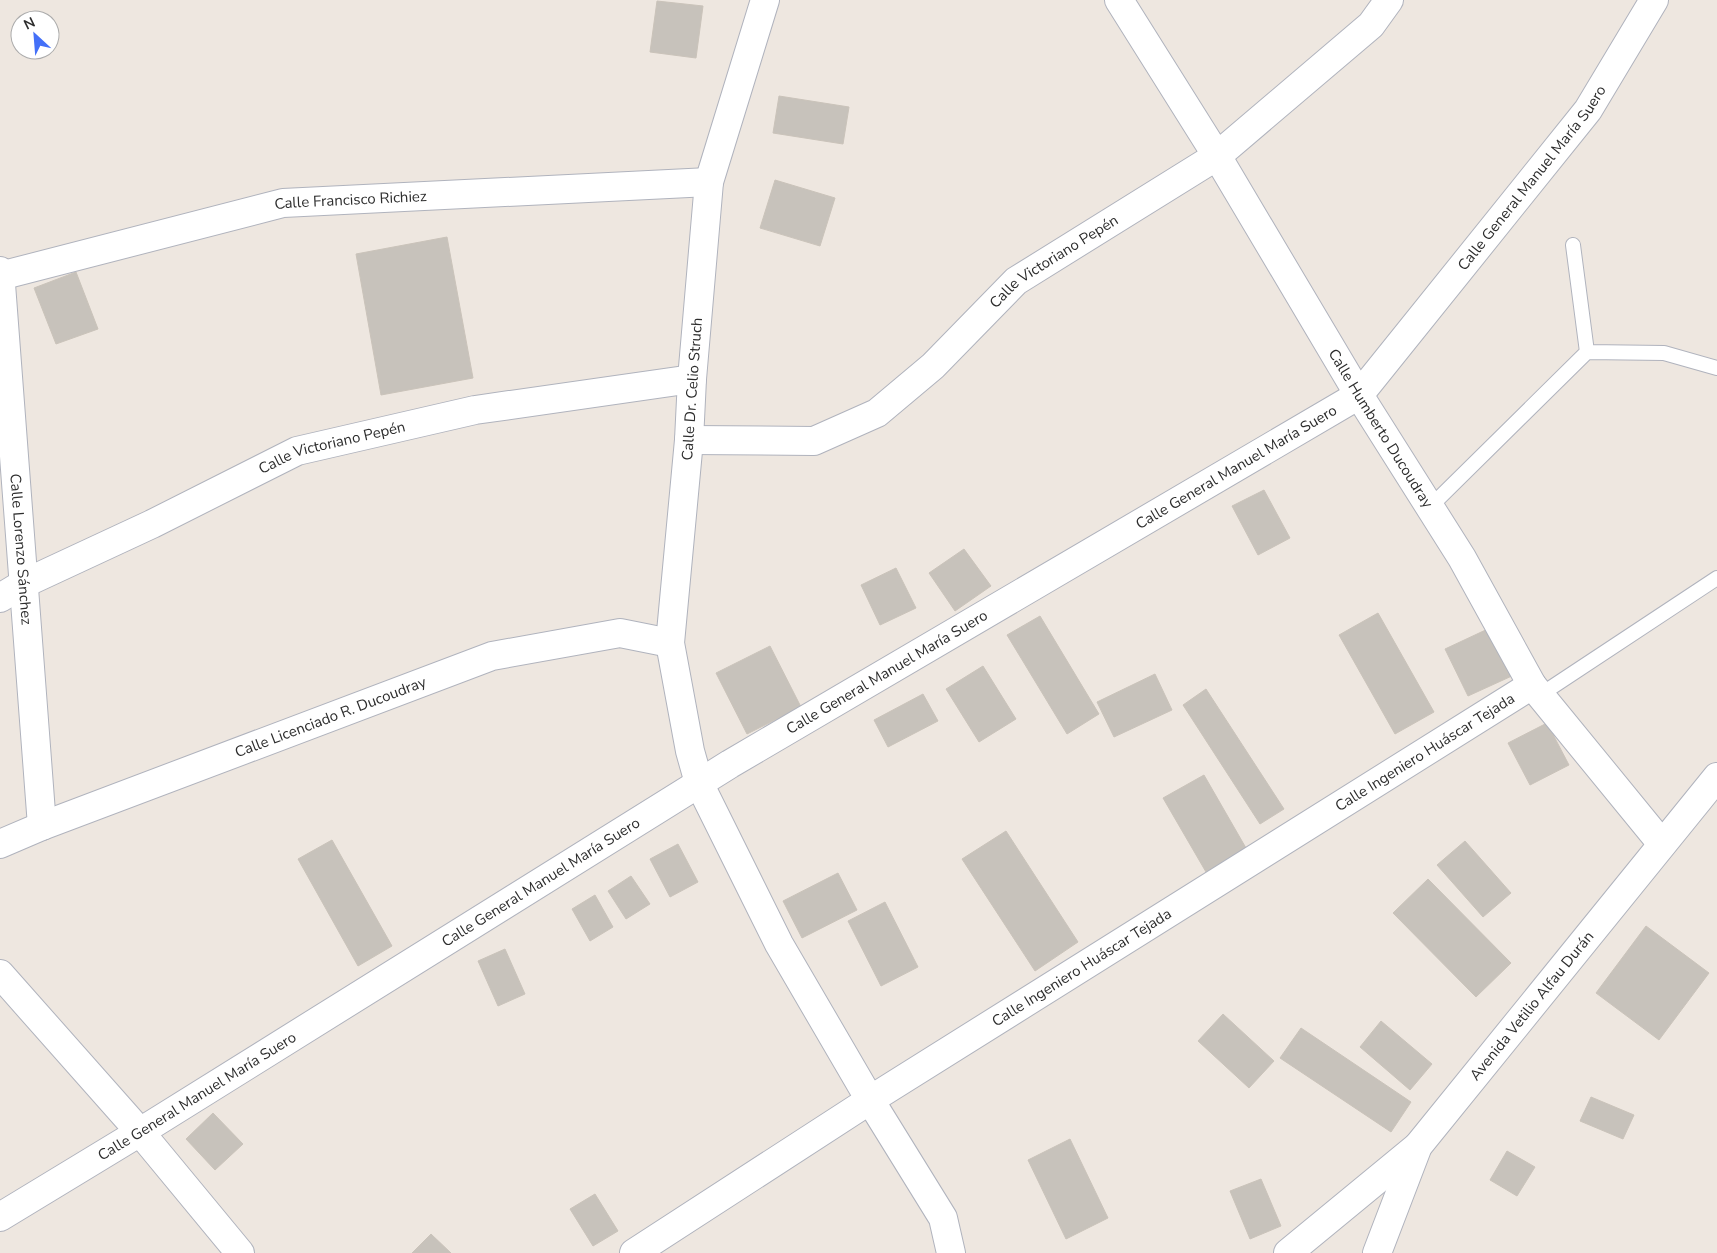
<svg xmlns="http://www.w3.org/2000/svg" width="1717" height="1253" font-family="'Nunito Sans',sans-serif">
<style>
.building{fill:#c7c2bb;stroke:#cac3ba}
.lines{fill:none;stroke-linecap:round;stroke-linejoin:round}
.lane-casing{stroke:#b0b3bd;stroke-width:16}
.street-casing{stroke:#b0b3bd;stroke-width:30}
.secondary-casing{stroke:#b0b3bd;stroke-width:30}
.lane{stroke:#fff;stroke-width:14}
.street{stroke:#fff;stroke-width:28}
.secondary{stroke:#fff;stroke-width:28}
.labels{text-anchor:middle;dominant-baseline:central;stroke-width:4;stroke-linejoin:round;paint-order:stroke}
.street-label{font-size:15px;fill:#2d2d2d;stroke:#fff}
</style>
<rect width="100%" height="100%" fill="#eee7e0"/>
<path class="building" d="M657,1L703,6L696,58L650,52Z
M779,96L849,107L843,144L773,133Z
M775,180L835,198L820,246L760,228Z
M447,237L473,378L381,395L356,254Z
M76,272L98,329L56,344L34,288Z
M1264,490L1290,538L1258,555L1232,506Z
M964,549L991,586L955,611L929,573Z
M896,568L916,608L880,625L861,585Z
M1378,613L1434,712L1395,734L1339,635Z
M1040,616L1099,714L1067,734L1007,635Z
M1492,627L1514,675L1468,696L1445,649Z
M770,646L801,707L747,734L716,673Z
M983,666L1016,719L979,742L946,689Z
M1155,674L1172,710L1114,737L1097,702Z
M1206,689L1284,809L1260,824L1183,705Z
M923,694L938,721L888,747L874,720Z
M1547,723L1569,765L1530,785L1508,743Z
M1204,775L1246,848L1206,872L1163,798Z
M1006,831L1078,942L1035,971L962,859Z
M332,840L392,946L358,966L298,859Z
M1465,841L1511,893L1483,917L1437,865Z
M678,844L698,882L670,897L650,859Z
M838,873L857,910L802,938L783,901Z
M631,876L650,904L626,919L608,891Z
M1428,879L1511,963L1476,997L1393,913Z
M595,895L613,927L590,941L572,909Z
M885,902L918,967L881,986L848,921Z
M1646,926L1709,973L1659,1040L1596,993Z
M505,949L525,994L498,1006L478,961Z
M1223,1014L1274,1061L1249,1088L1198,1041Z
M1381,1021L1432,1064L1410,1090L1360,1047Z
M1301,1028L1411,1102L1391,1132L1280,1058Z
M1591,1097L1634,1115L1623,1139L1580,1121Z
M213,1113L243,1144L215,1170L186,1139Z
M1070,1139L1108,1218L1066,1239L1028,1160Z
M1507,1151L1535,1167L1517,1196L1490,1180Z
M1261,1179L1281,1226L1250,1239L1230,1191Z
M595,1194L618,1231L593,1246L570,1209Z
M431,1234L451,1253H412Z"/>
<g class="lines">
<g class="lane-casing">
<path id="lane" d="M1587,352L1664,353L1717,368
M1430,507L1587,352L1573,245
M1540,695L1717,578"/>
</g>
<g class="street-casing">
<g id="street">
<path d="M765,0L709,182L692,379L689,440L670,643L690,751L699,783L779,944L870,1100L943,1218L951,1253"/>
<path id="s1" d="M1119,0L1217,156L1359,395L1462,558L1532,685"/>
<path id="s2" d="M0,271L42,826"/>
<path id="s3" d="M0,276L283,203L709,182"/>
<path id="s4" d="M689,440L814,441L877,413L933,366L1016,281L1217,156L1371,25L1389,0"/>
<path id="s5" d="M0,598L23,584L152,524L297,451L475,410L692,379"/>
<path id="s6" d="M0,844L42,826L492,656L620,633L670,643"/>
<path d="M0,974L140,1132L240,1253"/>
<path id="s7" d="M0,1217L140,1132L730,764L1359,395L1588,110L1654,0"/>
<path d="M1288,1253L1418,1146"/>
</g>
</g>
<g class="secondary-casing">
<g id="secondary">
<path id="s8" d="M634,1253L870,1100L1532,685L1662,844"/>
<path id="s9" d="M1377,1253L1418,1146L1717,777"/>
</g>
</g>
<use href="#lane" class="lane"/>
<use href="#street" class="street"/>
<use href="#secondary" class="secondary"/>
</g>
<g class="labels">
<g class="street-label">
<text stroke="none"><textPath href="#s7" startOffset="1866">Calle General Manuel María Suero</textPath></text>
<text stroke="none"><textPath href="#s3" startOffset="360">Calle Francisco Richiez</textPath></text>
<text stroke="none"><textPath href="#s4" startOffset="428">Calle Victoriano Pepén</textPath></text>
<text transform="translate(692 389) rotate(-86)">Calle Dr. Celio Struch</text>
<text stroke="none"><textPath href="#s1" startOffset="502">Calle Humberto Ducoudray</textPath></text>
<text stroke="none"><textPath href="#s5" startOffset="366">Calle Victoriano Pepén</textPath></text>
<text stroke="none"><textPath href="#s7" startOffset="1446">Calle General Manuel María Suero</textPath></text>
<text stroke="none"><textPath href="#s2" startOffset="279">Calle Lorenzo Sánchez</textPath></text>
<text stroke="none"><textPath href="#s7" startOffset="1041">Calle General Manuel María Suero</textPath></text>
<text stroke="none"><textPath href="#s6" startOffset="354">Calle Licenciado R. Ducoudray</textPath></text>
<text stroke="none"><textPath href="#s8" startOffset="936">Calle Ingeniero Huáscar Tejada</textPath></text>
<text stroke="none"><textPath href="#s7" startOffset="636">Calle General Manuel María Suero</textPath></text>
<text stroke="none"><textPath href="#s8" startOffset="531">Calle Ingeniero Huáscar Tejada</textPath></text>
<text stroke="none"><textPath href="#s9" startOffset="295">Avenida Vetilio Alfau Durán</textPath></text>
<text stroke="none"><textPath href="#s7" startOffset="231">Calle General Manuel María Suero</textPath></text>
</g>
</g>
<g transform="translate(35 35) rotate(334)"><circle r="24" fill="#ffffff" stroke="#ababab"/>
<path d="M0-4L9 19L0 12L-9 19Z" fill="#4470f8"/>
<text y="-8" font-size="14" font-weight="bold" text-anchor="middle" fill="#2d2d2d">N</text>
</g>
</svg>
